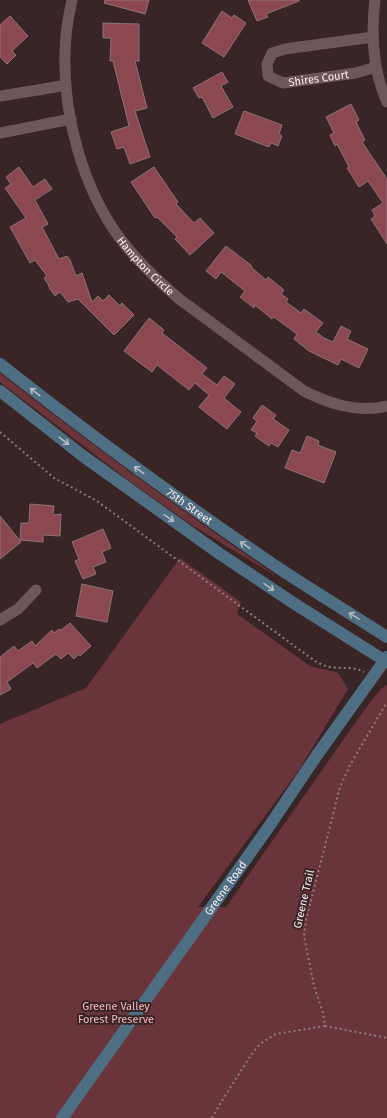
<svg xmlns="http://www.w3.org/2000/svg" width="387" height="1118" font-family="'Fira Sans',sans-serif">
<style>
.green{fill:#6a343b}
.building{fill:#8c4851;stroke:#8c7375}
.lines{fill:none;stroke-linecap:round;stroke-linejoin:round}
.path{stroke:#8c7b7c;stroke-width:2;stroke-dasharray:2 3;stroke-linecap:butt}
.street{stroke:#6f5759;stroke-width:11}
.secondary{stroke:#4e6f83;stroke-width:12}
.oneway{stroke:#b6bbc3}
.labels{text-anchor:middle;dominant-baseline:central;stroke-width:4;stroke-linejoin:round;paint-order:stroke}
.street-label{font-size:11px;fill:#fbedee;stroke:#392526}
.park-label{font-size:11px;fill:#f7b8bd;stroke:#392526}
</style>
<rect width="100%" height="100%" fill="#392526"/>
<path class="green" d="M0,373C89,443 181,510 274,574V575L190,524L128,480L0,382Z
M180,558L241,602L237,614L310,666L338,673L348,689L299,770L198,907H226L365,709L381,689L387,685V1118H0V724L86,688Z"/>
<path class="building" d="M105,0H149L145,14L104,3Z
M248,0H299V1L266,14L268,17L257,21Z
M222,11L232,18L234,15L246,23L224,57L202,43Z
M10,16L28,36L12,51L16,55L7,64L0,57V25Z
M103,23L139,24V61H135L147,108L135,111L150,157L130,164L124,147L117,149L111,132L129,126L113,61H110L111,38H103Z
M222,72L228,82L221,86L233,107L213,118L202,97L199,98L193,88Z
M351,104L359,120L356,122L365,140L362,142L387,179V244L371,219L375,216L372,210L383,203L368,181L359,187L347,168L349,167L337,144L335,146L330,135L334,133L326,117Z
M244,111L282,125L279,134L282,136L278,146L271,143L269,147L235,134Z
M19,167L33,187L45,179L52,189L35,200L48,224L42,227L59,259L67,256L70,260L76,276L82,273L92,302L98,296L103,301L109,295L120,306L122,303L134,315L114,335L78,299L68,302L60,292L55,296L50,289L48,284L44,278L47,276L35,260L30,263L10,227L26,218L5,188L11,184L6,177Z
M154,167L178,202L176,204L194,223L200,218L214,233L190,255L175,239L177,237L157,217L155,218L131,182Z
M226,246L252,266L251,267L266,280L268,277L284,290L281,294L288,299L286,302L301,313L304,309L323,323L316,332L324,338L333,342L341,326L351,331L347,339L368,349L359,368L341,359L338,365L309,351L294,339L297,334L274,317L272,319L255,305L254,308L240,297L245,291L221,272L216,279L206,271Z
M149,318L164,330L162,333L207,368L202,374L217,385L224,376L235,384L224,398L241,412L227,429L199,407L209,395L195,383L189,390L157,365L152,372L124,351Z
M262,405L276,415L273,419L289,430L278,447L271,443L269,446L255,436L257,433L251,430L257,421L253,418Z
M307,436L319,441L318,445L336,452L324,483L285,468L292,450L300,453Z
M30,504L54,506L53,515L61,514L60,536L43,535V542L20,540L21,523H29Z
M0,516L21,542L0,559Z
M103,529L111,548L102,552L106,562L93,567L96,574L83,579L75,561L79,559L72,542Z
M82,584L113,591L107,622L76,616Z
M70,623L91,646L80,656L79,654L74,659L68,653L61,659L56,654L37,668L33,663L7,682L11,689L0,695V657L14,646L18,651L32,641L35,646L52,630L54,633L59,629L61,630Z"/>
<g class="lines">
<path class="path" d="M0,432L54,478L97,501L308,656C315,661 322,666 331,667C343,669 353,666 364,672
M325,1026L387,1038
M212,1118L223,1099L251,1055L260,1044L276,1034L325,1026L323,1013L314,986L304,936L306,920L340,787L350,765L387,702"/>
<g class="street">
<path id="s1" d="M72,0C68,18 65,36 65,54C63,115 83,188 119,237C136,260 156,279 178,298L304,391C330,404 357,413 387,406"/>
<path d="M375,0C371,34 373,71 387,102"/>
<path id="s2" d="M373,37L285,49L272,53L267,64L268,76L283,83L356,73L376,67"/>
<path d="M0,96L44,89L66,85"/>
<path d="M0,133L71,119"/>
<path d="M0,620L18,609L36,590"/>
</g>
<g class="secondary">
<path id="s3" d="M0,364C91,436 184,504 280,569C315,592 351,614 387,637"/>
<path d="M0,391L83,456L220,554L298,606L387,662"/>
<path id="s4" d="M62,1118L268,828L317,755L387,657"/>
</g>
</g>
<defs><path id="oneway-shaft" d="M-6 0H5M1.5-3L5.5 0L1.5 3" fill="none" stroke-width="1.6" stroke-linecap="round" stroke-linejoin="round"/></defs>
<g class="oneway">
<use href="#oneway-shaft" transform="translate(35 392) rotate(-142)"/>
<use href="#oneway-shaft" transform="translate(64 441) rotate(37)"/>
<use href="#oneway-shaft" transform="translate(139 470) rotate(-144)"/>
<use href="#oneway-shaft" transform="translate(169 518) rotate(35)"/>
<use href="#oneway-shaft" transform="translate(245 545) rotate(-146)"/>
<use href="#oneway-shaft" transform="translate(269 587) rotate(34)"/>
<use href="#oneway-shaft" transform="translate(354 616) rotate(-148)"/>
</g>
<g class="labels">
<g class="street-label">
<text stroke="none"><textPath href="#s2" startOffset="179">Shires Court</textPath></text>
<text stroke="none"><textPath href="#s1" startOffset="288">Hampton Circle</textPath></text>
<text stroke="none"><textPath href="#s3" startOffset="237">75th Street</textPath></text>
<text stroke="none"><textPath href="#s4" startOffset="282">Greene Road</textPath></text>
<text transform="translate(304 899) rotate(-77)">Greene Trail</text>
</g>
<g class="park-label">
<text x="116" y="1006">Greene Valley<tspan x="116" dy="13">Forest Preserve</tspan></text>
</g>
</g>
</svg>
